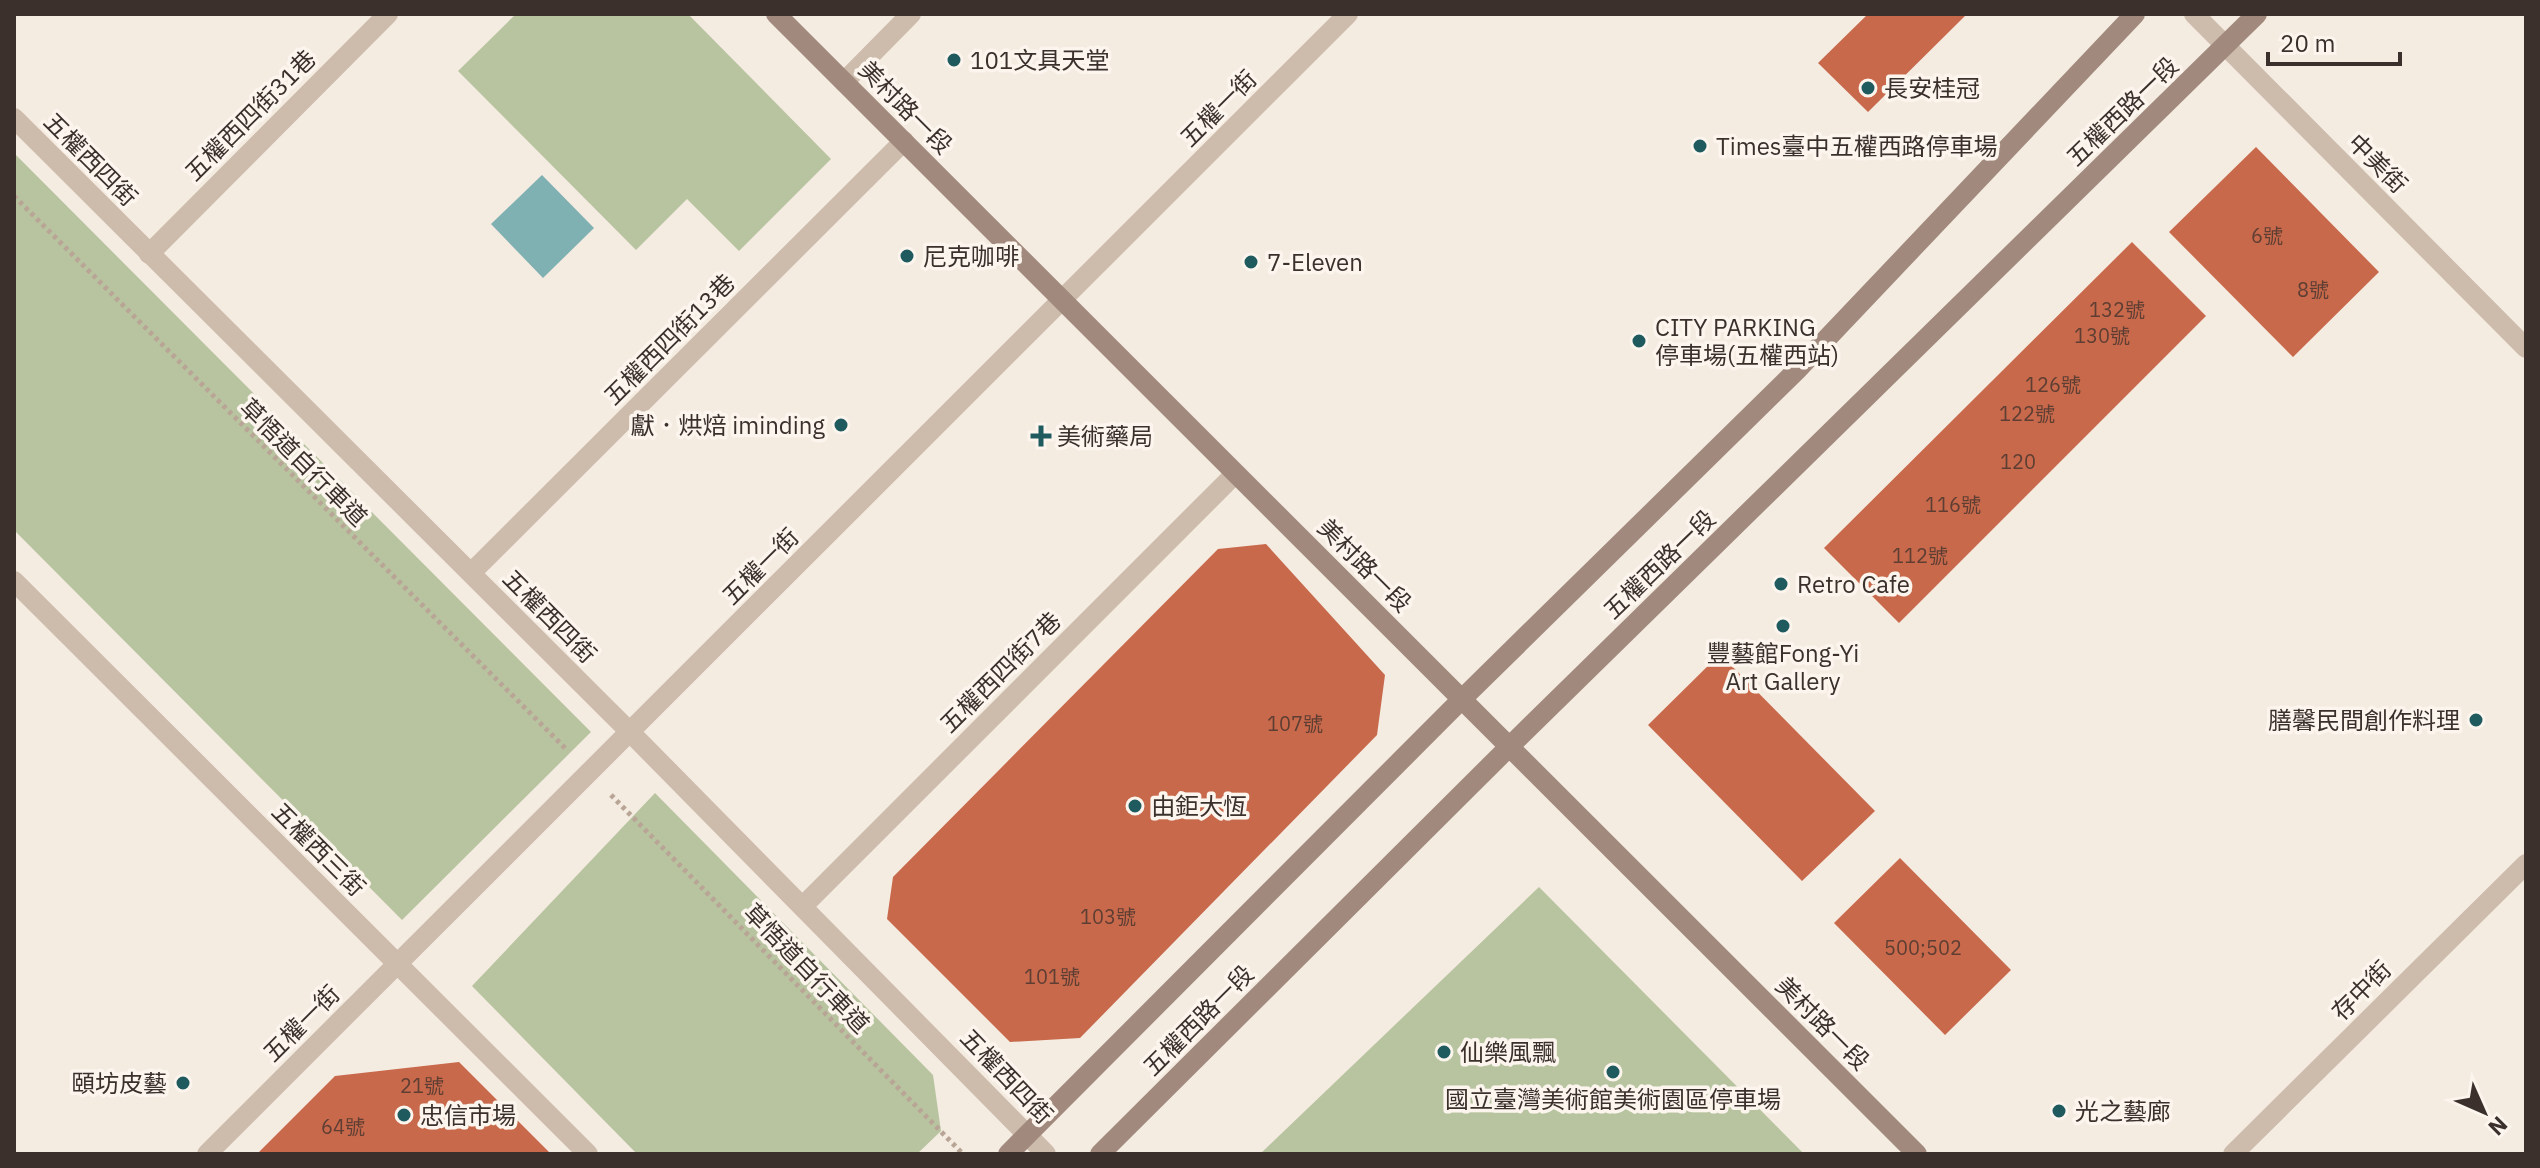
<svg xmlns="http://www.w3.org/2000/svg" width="2540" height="1168" font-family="'IBM Plex Sans','Noto Sans TC',sans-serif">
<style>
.green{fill:#b8c4a0}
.water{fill:#7fb0b2}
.building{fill:#c8694b}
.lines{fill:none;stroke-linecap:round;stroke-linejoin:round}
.path{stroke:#b9a596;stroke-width:5;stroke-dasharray:4 4;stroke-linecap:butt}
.lane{stroke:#cdbbac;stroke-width:20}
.street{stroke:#cdbbac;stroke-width:20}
.secondary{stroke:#a18a7d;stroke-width:20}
.poi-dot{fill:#1f5a5e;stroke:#fbf5ee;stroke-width:3}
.labels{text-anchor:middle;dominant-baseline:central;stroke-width:7;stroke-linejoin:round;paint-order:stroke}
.number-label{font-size:20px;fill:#5e3e33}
.poi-label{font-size:24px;fill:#3b302b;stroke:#fbf5ee;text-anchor:start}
.street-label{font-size:24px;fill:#3b302b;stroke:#fbf5ee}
</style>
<rect width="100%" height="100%" fill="#f4ebe1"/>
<path class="green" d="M516,14H688L831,159L739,251L687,199L636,250L458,71Z
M14,153L591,732L402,920L14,530Z
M655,793L933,1075L941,1131L917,1154H637L472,986Z
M1539,887L1804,1154H1260Z"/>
<path class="water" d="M542,175L594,228L543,278L491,224Z"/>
<path class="building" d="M1868,14H1967L1868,112L1818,63Z
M2256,147L2379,272L2293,357L2169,232Z
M2132,242L2206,316L1899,623L1824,548Z
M1266,544L1385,675L1377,735L1080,1038L1010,1042L887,919L893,877L1218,549Z
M1720,654L1875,811L1802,881L1648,725Z
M1900,858L2011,970L1945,1035L1834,923Z
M459,1062L551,1154H257L335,1076Z"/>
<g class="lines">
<path class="path" d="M14,196L568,751
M611,795L963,1154"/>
<path class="lane" d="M844,82L911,14
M149,254L388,14
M471,573L904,141
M803,906L1235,474"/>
<path class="street" d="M2194,14L2526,348
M14,118L630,732L1046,1154
M14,581L588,1154
M207,1154L1348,14
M2233,1154L2526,864"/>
<path class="secondary" d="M776,14L1917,1154
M1008,1154L1463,698L1797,370L2135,14
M1100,1154L1510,746L2257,14"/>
</g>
<g class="poi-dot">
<circle cx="954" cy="60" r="8"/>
<circle cx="1868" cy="88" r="8"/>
<circle cx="1700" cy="146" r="8"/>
<circle cx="907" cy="256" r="8"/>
<circle cx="1251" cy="262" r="8"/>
<circle cx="1639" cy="341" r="8"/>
<circle cx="841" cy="425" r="8"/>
<path d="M1037 424h8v8h8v8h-8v8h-8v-8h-8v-8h8z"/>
<circle cx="1781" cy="584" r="8"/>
<circle cx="1783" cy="626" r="8"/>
<circle cx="2476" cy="720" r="8"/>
<circle cx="1135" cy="806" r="8"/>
<circle cx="1444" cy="1052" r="8"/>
<circle cx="1613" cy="1072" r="8"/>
<circle cx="183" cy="1083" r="8"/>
<circle cx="2059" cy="1111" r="8"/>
<circle cx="404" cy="1115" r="8"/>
</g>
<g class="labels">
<g class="number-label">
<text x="2267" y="235">6號</text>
<text x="2313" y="289">8號</text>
<text x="2117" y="309">132號</text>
<text x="2102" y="335">130號</text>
<text x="2053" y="384">126號</text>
<text x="2027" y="413">122號</text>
<text x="2018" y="461">120</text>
<text x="1953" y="504">116號</text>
<text x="1920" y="555">112號</text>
<text x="1295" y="723">107號</text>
<text x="1108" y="916">103號</text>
<text x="1923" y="947">500;502</text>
<text x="1052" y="976">101號</text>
<text x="422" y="1085">21號</text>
<text x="343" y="1126">64號</text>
</g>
<g class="poi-label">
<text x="970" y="60">101文具天堂</text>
<text x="1884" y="88">長安桂冠</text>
<text x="1716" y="146">Times臺中五權西路停車場</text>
<text x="923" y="256">尼克咖啡</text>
<text x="1267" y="262">7-Eleven</text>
<text x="1655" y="327">CITY PARKING<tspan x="1655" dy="28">停車場(五權西站)</tspan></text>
<text x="825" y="425" text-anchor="end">獻．烘焙 iminding</text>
<text x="1057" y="436">美術藥局</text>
<text x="1797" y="584">Retro Cafe</text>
<text x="1783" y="653" text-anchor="middle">豐藝館Fong-Yi<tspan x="1783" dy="28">Art Gallery</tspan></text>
<text x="2460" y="720" text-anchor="end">膳馨民間創作料理</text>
<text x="1151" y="806">由鉅大恆</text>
<text x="1460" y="1052">仙樂風飄</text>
<text x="167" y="1083" text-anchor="end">頤坊皮藝</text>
<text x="1613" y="1099" text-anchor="middle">國立臺灣美術館美術園區停車場</text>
<text x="2075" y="1111">光之藝廊</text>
<text x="420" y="1115">忠信市場</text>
</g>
<g class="street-label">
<text transform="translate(906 107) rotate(45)">美村路一段</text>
<text transform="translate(1218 108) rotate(-45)">五權一街</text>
<text transform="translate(2122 111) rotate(-44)">五權西路一段</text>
<text transform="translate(250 115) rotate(-45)">五權西四街31巷</text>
<text transform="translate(91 159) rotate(45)">五權西四街</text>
<text transform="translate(2378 163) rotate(45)">中美街</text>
<text transform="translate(669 339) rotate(-45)">五權西四街13巷</text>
<text transform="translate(304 462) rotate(45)">草悟道自行車道</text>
<text transform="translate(1659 564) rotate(-44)">五權西路一段</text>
<text transform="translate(1365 565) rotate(45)">美村路一段</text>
<text transform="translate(760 566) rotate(-45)">五權一街</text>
<text transform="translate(550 616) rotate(45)">五權西四街</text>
<text transform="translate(1000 672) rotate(-45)">五權西四街7巷</text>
<text transform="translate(319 849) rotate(45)">五權西三街</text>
<text transform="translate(807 968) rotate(46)">草悟道自行車道</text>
<text transform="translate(2361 990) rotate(-45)">存中街</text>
<text transform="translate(1198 1020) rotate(-45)">五權西路一段</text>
<text transform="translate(301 1023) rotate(-45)">五權一街</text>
<text transform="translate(1823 1023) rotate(45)">美村路一段</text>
<text transform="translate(1007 1076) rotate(46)">五權西四街</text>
</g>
</g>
<rect width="2540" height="1168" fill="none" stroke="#3b302b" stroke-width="32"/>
<g transform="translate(2484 1112) rotate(135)" stroke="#fbf5ee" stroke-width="6" paint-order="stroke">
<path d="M0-6L14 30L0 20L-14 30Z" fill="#3b302b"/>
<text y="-12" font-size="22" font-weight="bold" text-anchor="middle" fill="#3b302b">N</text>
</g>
<path d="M2268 52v12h132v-12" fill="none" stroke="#3b302b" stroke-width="4"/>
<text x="2280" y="52" font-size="24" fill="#3b302b" stroke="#fbf5ee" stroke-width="6" paint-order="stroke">20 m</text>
</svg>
